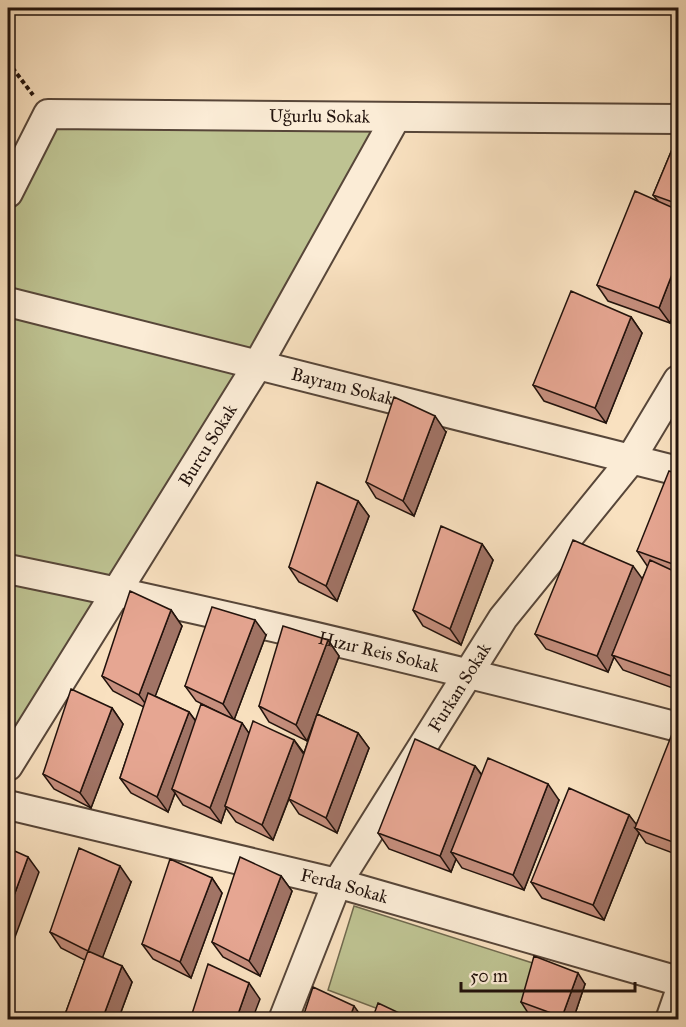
<svg xmlns="http://www.w3.org/2000/svg" width="686" height="1027" font-family="'IM FELL Great Primer',serif">
<style>
.green{fill:#bec392;stroke:#706a4f;stroke-width:1.5}
.lines{fill:none;stroke-linecap:round;stroke-linejoin:round}
.minor-casing{stroke:#574639;stroke-width:32}
.path{stroke:#21120c;stroke-width:4;stroke-dasharray:4.5 3;stroke-linecap:butt}
.minor{stroke:#fbecd6;stroke-width:28}
.wall{fill:#c68f7e;stroke:#21120c;stroke-width:1.5}
.shaded-wall{fill:#a17466;stroke:#21120c;stroke-width:1.5}
.building{fill:#e6a692;stroke:#21120c;stroke-width:1.5}
.labels{text-anchor:middle;dominant-baseline:central;stroke-width:4.5;stroke-linejoin:round;paint-order:stroke}
.street-label{font-size:18px;fill:#21120c;stroke:#fbecd6}
</style>
<rect width="100%" height="100%" fill="#f9e1c0"/>
<filter id="stains"><feTurbulence type="fractalNoise" baseFrequency=".00333" numOctaves="4"/><feColorMatrix values="0 0 0 0 .2 0 0 0 0 .09 0 0 0 0 .02 0 0 0 .5 -.17"/></filter>
<radialGradient id="worn" r=".72"><stop offset=".6" stop-color="#630" stop-opacity="0"/><stop offset="1" stop-color="#630" stop-opacity=".3"/></radialGradient>
<path class="green" d="M48,114L396,117L8,766V193Z
M354,906L542,966L526,1019H405L328,990Z"/>
<g class="lines">
<g class="minor-casing">
<g id="minor">
<path id="s1" d="M8,193L48,114L678,119"/>
<path id="s2" d="M8,302L678,471"/>
<path id="s3" d="M8,569C233,615 456,669 678,727"/>
<path id="s4" d="M8,766L257,366L396,117"/>
<path id="s5" d="M8,805L337,883L678,981"/>
<path id="s6" d="M283,1020L337,883L503,618L627,465L678,380"/>
<path d="M670,1020L678,997"/>
</g>
</g>
<path class="path" d="M8,62L33,95"/>
<use href="#minor" class="minor"/>
</g>
<path class="wall" d="M678,135V302L670,323L608,301L597,285L658,201L653,195Z
M631,317L642,333L606,423L544,401L533,385Z
M446,432L414,516L376,498L366,482Z
M678,474V690L623,670L614,657L608,672L546,649L535,634L642,579L648,567L637,551Z
M358,501L369,516L337,601L299,582L289,567Z
M482,544L493,560L461,645L423,626L413,610Z
M171,610L182,626L155,696L189,712L195,720L230,718L196,701L185,686L266,635L234,720L242,723L249,734L294,740L304,753L313,726L307,741L269,722L259,706L328,640L339,656L317,714L358,733L369,748L337,833L299,814L289,799L273,840L236,822L226,808L221,823L183,805L175,793L168,812L131,793L120,778L144,707L113,691L102,676Z
M112,708L123,724L91,808L54,789L43,774Z
M678,736V855L646,843L639,833L604,920L542,898L531,882L629,815L636,825Z
M475,766L482,775L559,800L524,890L462,868L456,859L451,872L389,849L378,833Z
M281,876L292,891L260,976L223,957L212,942Z
M212,878L222,893L191,978L153,959L142,944Z
M131,882L102,958L122,966L132,982L118,1020H63L85,960L61,948L50,932Z
M585,984L573,1020H547L528,1013L521,1002Z"/>
<path class="shaded-wall" d="M678,259V302L670,323L659,308Z
M631,317L642,333L606,423L595,408Z
M435,416L446,432L414,516L403,501Z
M358,501L369,516L337,601L326,586Z
M482,544L493,560L461,645L450,629Z
M633,566L644,581L612,655L614,657L608,672L597,656Z
M171,610L182,626L150,710L139,695Z
M255,620L266,635L234,720L223,704Z
M328,640L339,656L307,741L296,725Z
M678,666V683L674,677Z
M112,708L123,724L91,808L80,793Z
M189,712L200,727L172,789L175,793L168,812L157,797Z
M242,723L253,739L225,806L226,808L221,823L210,808Z
M358,733L369,748L337,833L326,818Z
M294,740L305,756L273,840L262,825Z
M475,766L486,781L451,852L456,859L451,872L440,856Z
M548,784L559,800L524,890L513,875Z
M629,815L640,829L635,828L639,833L604,920L593,905Z
M28,857L39,872L8,956V912Z
M120,866L131,882L99,967L88,951Z
M281,876L292,891L260,976L249,961Z
M212,878L222,893L191,978L180,962Z
M122,966L132,982L118,1020H102Z
M578,973L585,984L573,1020H565L562,1017Z
M249,983L260,999L252,1020H236Z
M354,1006L364,1020H349Z"/>
<path class="building" d="M678,135V204L653,195Z
M635,191L678,210V259L659,308L597,285Z
M571,291L631,317L595,408L533,385Z
M394,397L435,416L403,501L366,482Z
M669,471L678,474V566L637,551Z
M317,482L358,501L326,586L289,567Z
M441,526L482,544L450,629L413,610Z
M573,540L633,566L597,656L535,634Z
M650,560L678,573V666L674,677L612,655Z
M130,591L171,610L139,695L102,676Z
M212,607L255,620L223,704L185,686Z
M283,626L328,640L296,725L259,706Z
M71,689L112,708L80,793L43,774Z
M148,693L189,712L157,797L120,778Z
M201,704L242,723L210,808L172,789Z
M317,714L358,733L326,818L289,799Z
M253,721L294,740L262,825L225,806Z
M672,734L678,736V844L635,828Z
M415,739L475,766L440,856L378,833Z
M488,758L548,784L513,875L451,852Z
M569,788L629,815L593,905L531,882Z
M8,848L28,857L8,912Z
M79,848L120,866L88,951L50,932Z
M240,857L281,876L249,961L212,942Z
M170,859L212,878L180,962L142,944Z
M88,951L122,966L102,1020H63Z
M534,956L578,973L562,1017L521,1002Z
M208,964L249,983L236,1020H190Z
M313,987L354,1006L349,1020H302Z
M378,1003L414,1020H372Z"/>
<g class="labels">
<g class="street-label">
<text stroke="none"><textPath href="#s1" startOffset="360">Uğurlu Sokak</textPath></text>
<text stroke="none"><textPath href="#s2" startOffset="345">Bayram Sokak</textPath></text>
<text stroke="none"><textPath href="#s4" startOffset="378">Burcu Sokak</textPath></text>
<text stroke="none"><textPath href="#s3" startOffset="380">Hızır Reis Sokak</textPath></text>
<text stroke="none"><textPath href="#s6" startOffset="378">Furkan Sokak</textPath></text>
<text stroke="none"><textPath href="#s5" startOffset="346">Ferda Sokak</textPath></text>
</g>
</g>
<rect width="686" height="1027" fill="none" stroke="#f9e1c0" stroke-width="30"/>
<rect x="9" y="9" width="668" height="1009" fill="none" stroke="#21120c" stroke-width="3"/>
<rect x="15" y="15" width="656" height="997" fill="none" stroke="#21120c" stroke-width="1.5"/>
<path d="M461 982v9h174v-9" fill="none" stroke="#21120c" stroke-width="3"/>
<text x="470" y="982" font-size="18" fill="#21120c" stroke="#fbecd6" stroke-width="4.5" paint-order="stroke">50 m</text>
<rect width="100%" height="100%" filter="url(#stains)"/>
<rect width="100%" height="100%" fill="url(#worn)"/>
</svg>
